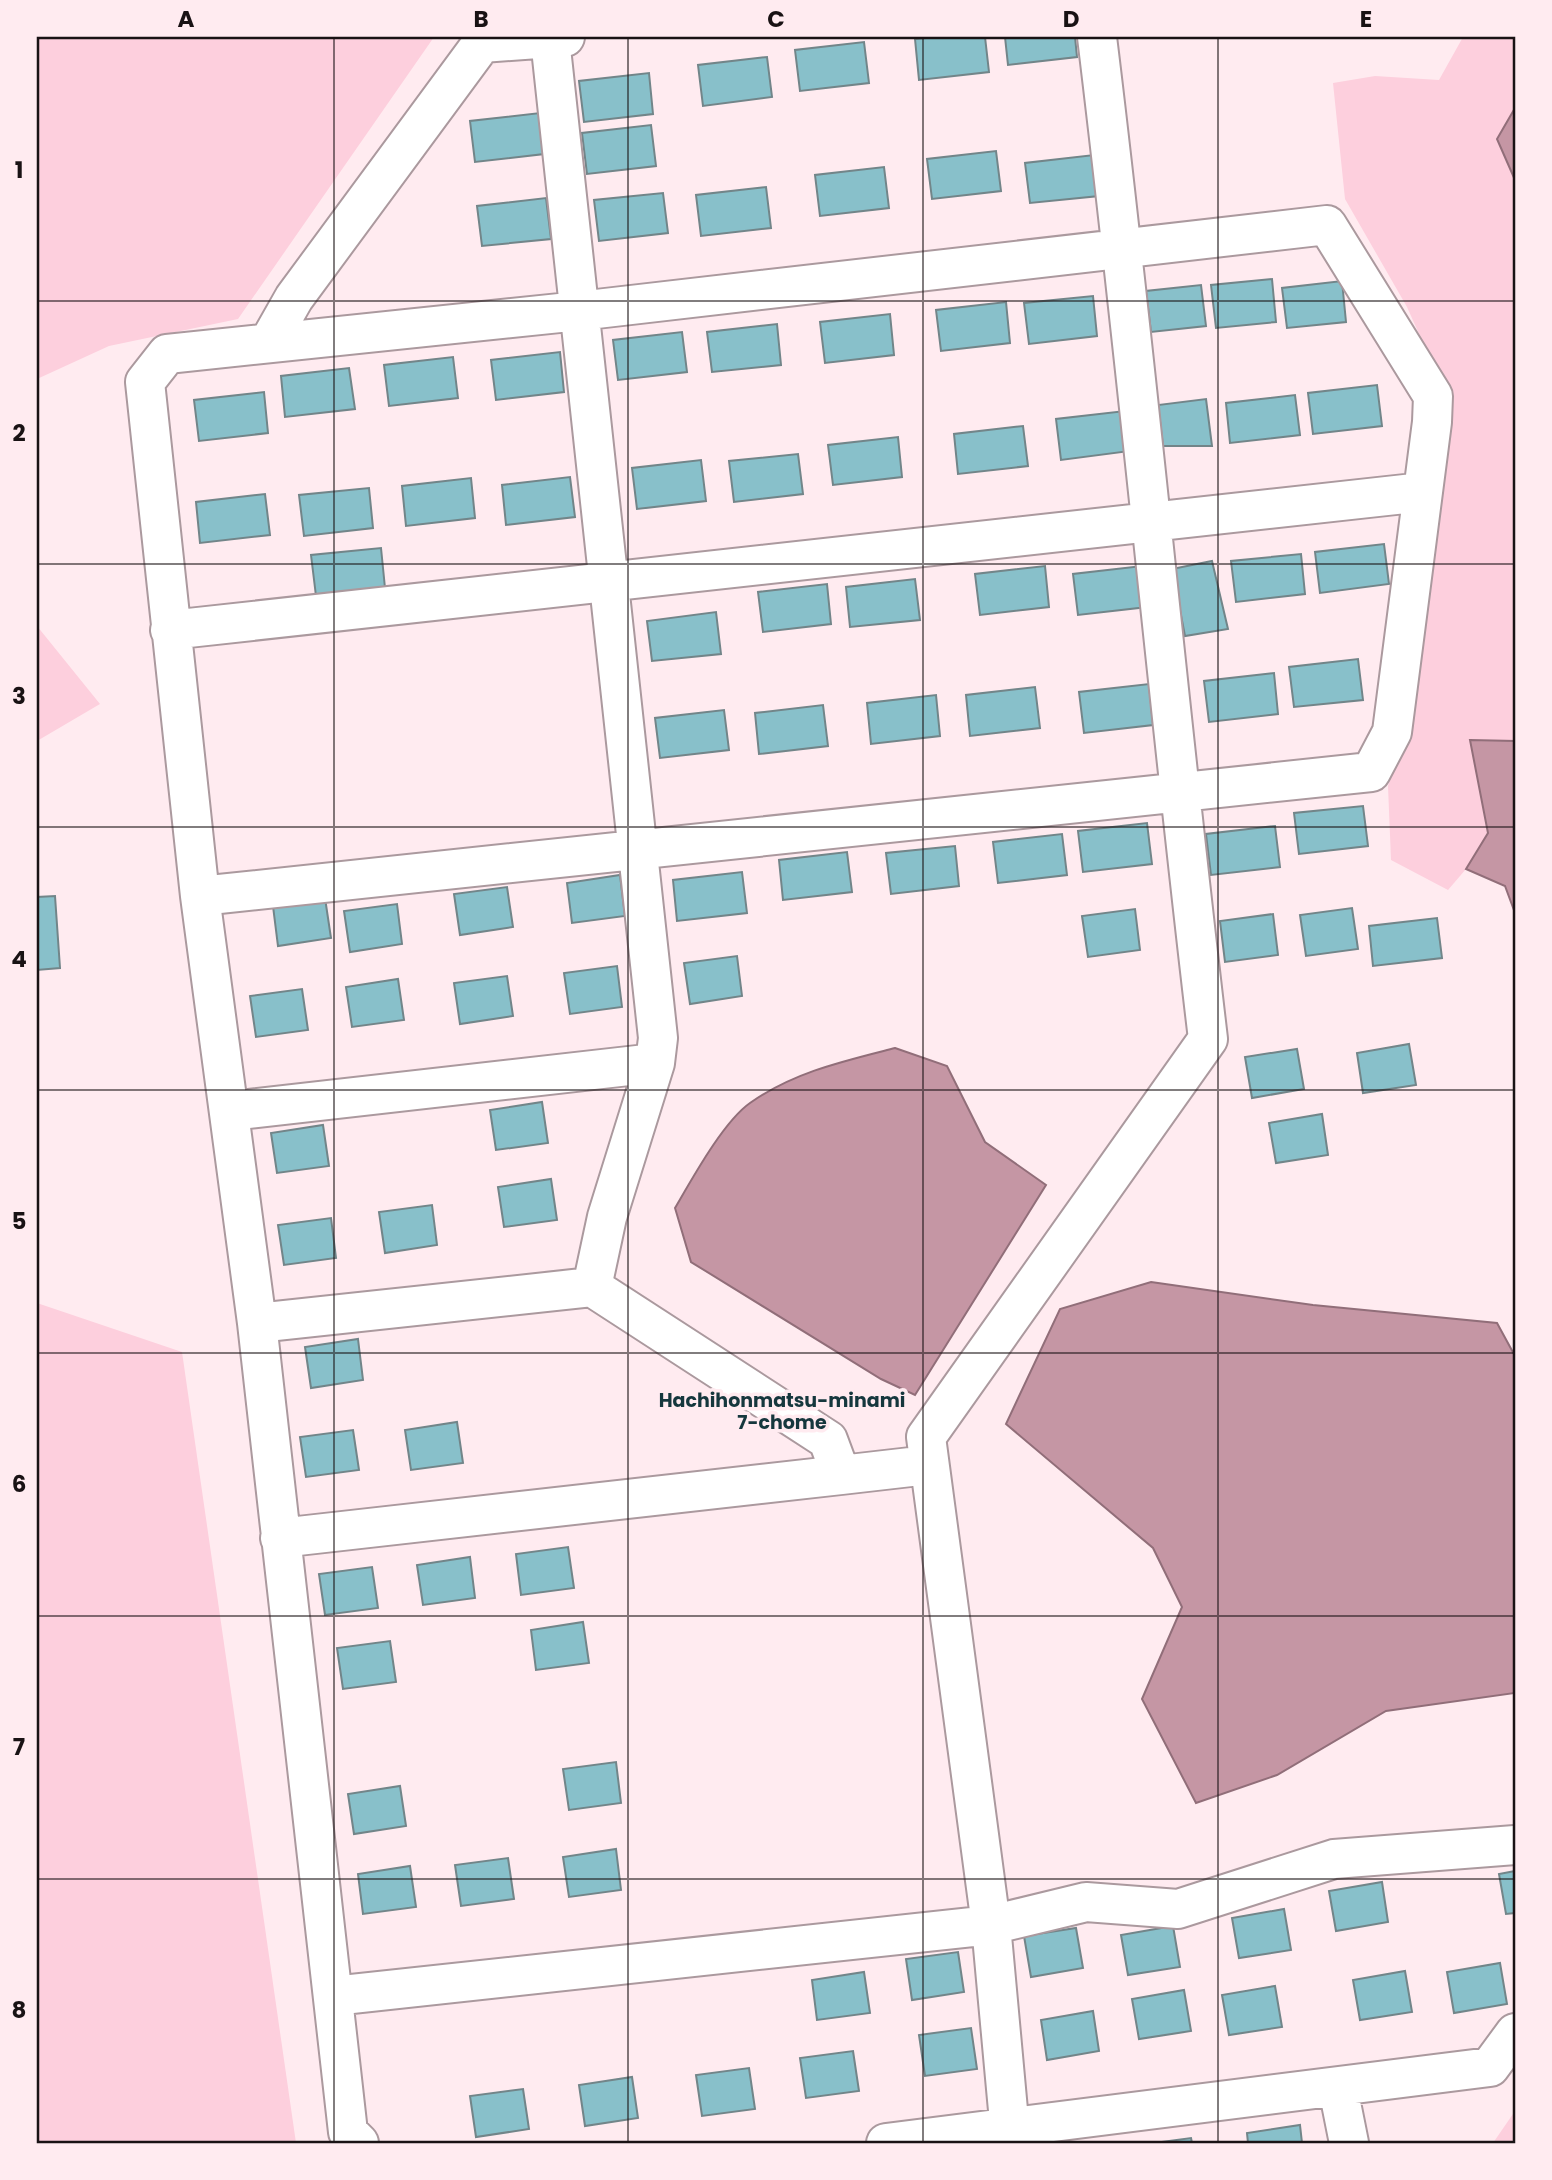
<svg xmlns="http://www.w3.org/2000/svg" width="1552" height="2180" font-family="Poppins,sans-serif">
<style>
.green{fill:#fdcfdd}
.water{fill:#c596a4;stroke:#916e79;stroke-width:2}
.building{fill:#88c0ca;stroke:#728589;stroke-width:2}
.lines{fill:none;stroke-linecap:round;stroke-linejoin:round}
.street-casing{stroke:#ab999e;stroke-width:42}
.street{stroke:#fff;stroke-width:38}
.grid{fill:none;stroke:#191214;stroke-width:2;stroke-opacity:0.55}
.labels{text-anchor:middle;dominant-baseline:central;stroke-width:7;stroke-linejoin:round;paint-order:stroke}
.neighbourhood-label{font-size:19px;font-weight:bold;fill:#15373d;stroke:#ffebf0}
.neatline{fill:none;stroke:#191214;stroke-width:2.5}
.grid-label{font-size:23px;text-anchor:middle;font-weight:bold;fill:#191214}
</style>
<rect width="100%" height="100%" fill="#ffebf0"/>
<path class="green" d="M37,37H434L238,319L109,346L37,379Z
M1463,37H1515V108L1497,139L1515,180V741L1470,740L1488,833L1466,869L1448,890L1391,860L1388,786L1412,710L1445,392L1407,307L1345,199L1333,83L1375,76L1439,80Z
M37,626L100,704L37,741Z
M37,1303L182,1352L296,2143H37Z
M1515,2111V2143H1493Z"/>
<path class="water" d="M1515,108V180L1497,139Z
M1470,740L1515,741V913L1505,886L1466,869L1488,833Z
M895,1048L947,1066L985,1142L1046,1185L915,1395L881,1379L691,1262L675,1208C692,1179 723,1122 750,1103C794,1072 844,1061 895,1048Z
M1151,1282L1313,1305L1497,1323L1515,1356V1693L1386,1711L1277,1775L1196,1803L1142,1699L1182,1607L1153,1548L1006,1424L1060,1309Z"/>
<path class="building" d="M937,37H985L989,72L919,80L915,39Z
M1005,37H1075L1077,57L1008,65Z
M864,42L869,83L800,91L795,50Z
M767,57L772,97L703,106L698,65Z
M649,73L653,114L584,122L579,81Z
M540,113L544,154L475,162L470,121Z
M651,125L656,166L587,174L582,133Z
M996,151L1001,191L932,199L927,159Z
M1094,155L1099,196L1030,203L1025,163Z
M884,167L889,208L820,216L815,175Z
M766,187L771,228L701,236L696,195Z
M663,193L668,233L599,241L594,200Z
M546,198L551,239L482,246L477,206Z
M1272,279L1276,322L1216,328L1211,285Z
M1342,281L1346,322L1287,328L1282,288Z
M1201,285L1206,326L1151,332L1146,291Z
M1093,296L1097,336L1029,344L1024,303Z
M1006,302L1010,343L941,351L936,310Z
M890,314L894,355L825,363L820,322Z
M777,324L781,365L712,372L707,332Z
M682,332L687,372L618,380L613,340Z
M560,352L564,392L496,400L491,360Z
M453,357L458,398L389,406L384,365Z
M349,368L355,409L285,417L281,376Z
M1377,385L1382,426L1313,434L1308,393Z
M264,392L268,433L199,441L194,400Z
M1295,395L1300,435L1230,443L1226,403Z
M1206,399L1212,446H1163L1158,405Z
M1125,411L1130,451L1061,460L1056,419Z
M1023,426L1028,466L958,474L954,434Z
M898,437L902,477L833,485L828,445Z
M798,454L803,494L734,502L729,461Z
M701,460L706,501L637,509L632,468Z
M570,477L575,517L506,525L502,485Z
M471,478L475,518L406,526L402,486Z
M369,488L373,528L304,536L299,495Z
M265,494L270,535L200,543L196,502Z
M1384,544L1389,584L1320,593L1315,552Z
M381,548L385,588L316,596L311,555Z
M1301,554L1305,594L1236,602L1231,561Z
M1212,561L1228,629L1185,636L1172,569Z
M1045,566L1049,607L980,615L975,574Z
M1142,566L1147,607L1078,615L1073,574Z
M915,579L920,620L850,627L846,587Z
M827,584L831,624L763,632L758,592Z
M716,612L721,654L652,661L647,621Z
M1358,659L1363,700L1294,707L1289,667Z
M1274,673L1278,714L1209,722L1204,681Z
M1149,684L1153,725L1084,733L1079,692Z
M1035,687L1040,728L970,736L966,695Z
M936,695L940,736L871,744L867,703Z
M823,705L828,746L759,754L755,713Z
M724,710L729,750L660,758L655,718Z
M1363,806L1368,846L1299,854L1294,813Z
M1147,823L1152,864L1083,872L1078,831Z
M1275,826L1280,867L1211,875L1206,834Z
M1062,834L1067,875L998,883L993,842Z
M955,846L959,886L891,894L886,853Z
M847,852L852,892L783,900L779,860Z
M742,872L747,913L677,921L673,880Z
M620,875L625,916L572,923L567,883Z
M507,887L513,927L460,935L454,894Z
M55,896L60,968L37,970V897Z
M325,898L331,938L278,946L273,906Z
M397,904L402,944L350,952L344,911Z
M1352,908L1358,949L1306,956L1300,915Z
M1135,909L1140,950L1088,957L1082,916Z
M1273,914L1278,955L1225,962L1220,921Z
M1437,918L1442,958L1373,966L1369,926Z
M737,956L742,996L690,1004L684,963Z
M617,966L622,1007L570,1014L564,973Z
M507,976L513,1016L460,1024L454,983Z
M398,979L404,1020L352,1027L346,987Z
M302,989L308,1030L256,1037L250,996Z
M1409,1044L1416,1085L1363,1093L1357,1053Z
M1297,1049L1304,1089L1252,1098L1245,1057Z
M542,1102L548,1143L496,1150L490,1110Z
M1322,1114L1328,1155L1276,1163L1269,1123Z
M323,1125L329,1166L277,1173L271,1133Z
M551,1179L557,1220L504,1227L498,1187Z
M432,1205L437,1245L385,1253L379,1212Z
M331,1218L336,1258L284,1265L278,1225Z
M358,1339L363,1380L311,1388L305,1347Z
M457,1422L463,1463L411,1470L405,1430Z
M353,1430L359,1470L306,1477L300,1437Z
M568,1547L574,1588L521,1595L516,1554Z
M470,1557L475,1598L423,1605L417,1565Z
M372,1567L378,1608L325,1615L319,1574Z
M583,1622L589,1663L536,1670L531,1630Z
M390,1641L396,1682L343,1689L337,1648Z
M616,1762L621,1803L569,1810L563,1769Z
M400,1786L406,1826L354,1834L348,1794Z
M616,1849L621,1890L569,1897L563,1857Z
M508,1858L514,1899L461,1906L455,1865Z
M410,1866L416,1907L363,1914L358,1874Z
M1515,1871V1913L1506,1914L1499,1874Z
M1382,1882L1388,1922L1336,1931L1329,1891Z
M1284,1909L1291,1950L1239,1958L1232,1918Z
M1173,1926L1180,1967L1128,1975L1121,1935Z
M1076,1928L1083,1968L1031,1977L1024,1936Z
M958,1952L964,1992L912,2000L906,1959Z
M1500,1963L1507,2004L1454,2013L1447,1972Z
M1405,1971L1412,2012L1360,2020L1353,1980Z
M864,1972L870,2013L817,2020L812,1980Z
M1275,1986L1282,2027L1229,2035L1222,1995Z
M1184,1990L1191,2031L1139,2039L1132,1999Z
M1093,2011L1099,2051L1047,2060L1041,2020Z
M971,2028L977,2069L925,2076L919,2035Z
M853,2051L859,2091L806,2098L800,2058Z
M749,2068L755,2109L702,2116L696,2075Z
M632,2077L638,2118L585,2126L579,2085Z
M523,2089L529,2129L476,2137L470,2096Z
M1300,2125L1302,2143H1248L1247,2133Z
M1191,2138L1192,2143H1154Z"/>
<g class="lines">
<g class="street-casing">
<path id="street" d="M482,43L565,37
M269,342L294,298L482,43V37
M170,630L1423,492
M200,896L1371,772L1392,732L1432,422L1433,396L1327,225L579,311L167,354L145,382L200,896L257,1323L348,2132L359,2143
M230,1111L655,1063
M592,1287L828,1440L841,1475L928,1465
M257,1323L592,1287L607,1217L655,1063L658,1038L550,39
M280,1538L841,1475
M333,1996L991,1925L1086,1902L1178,1909L1334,1859L1515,1845
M1338,2088L1349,2143
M886,2143L1490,2067L1515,2033
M1011,2143L991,1925L926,1437L1208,1039C1168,705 1138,370 1097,37"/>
</g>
<use href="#street" class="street"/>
</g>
<path class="grid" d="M334,37V2143M628,37V2143M923,37V2143M1218,37V2143M37,301H1515M37,564H1515M37,827H1515M37,1090H1515M37,1353H1515M37,1616H1515M37,1879H1515"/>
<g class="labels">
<g class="neighbourhood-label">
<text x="782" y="1400">Hachihonmatsu-minami<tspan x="782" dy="22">7-chome</tspan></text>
</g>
</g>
<rect width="1552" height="2180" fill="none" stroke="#ffebf0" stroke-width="77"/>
<rect x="38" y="38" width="1476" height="2104" class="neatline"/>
<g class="grid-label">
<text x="186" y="27">A</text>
<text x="481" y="27">B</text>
<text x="776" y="27">C</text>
<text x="1071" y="27">D</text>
<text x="1366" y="27">E</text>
<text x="19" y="178">1</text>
<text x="19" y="441">2</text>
<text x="19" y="704">3</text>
<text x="19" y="967">4</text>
<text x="19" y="1229">5</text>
<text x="19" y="1492">6</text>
<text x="19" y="1755">7</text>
<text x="19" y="2018">8</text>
</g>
</svg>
